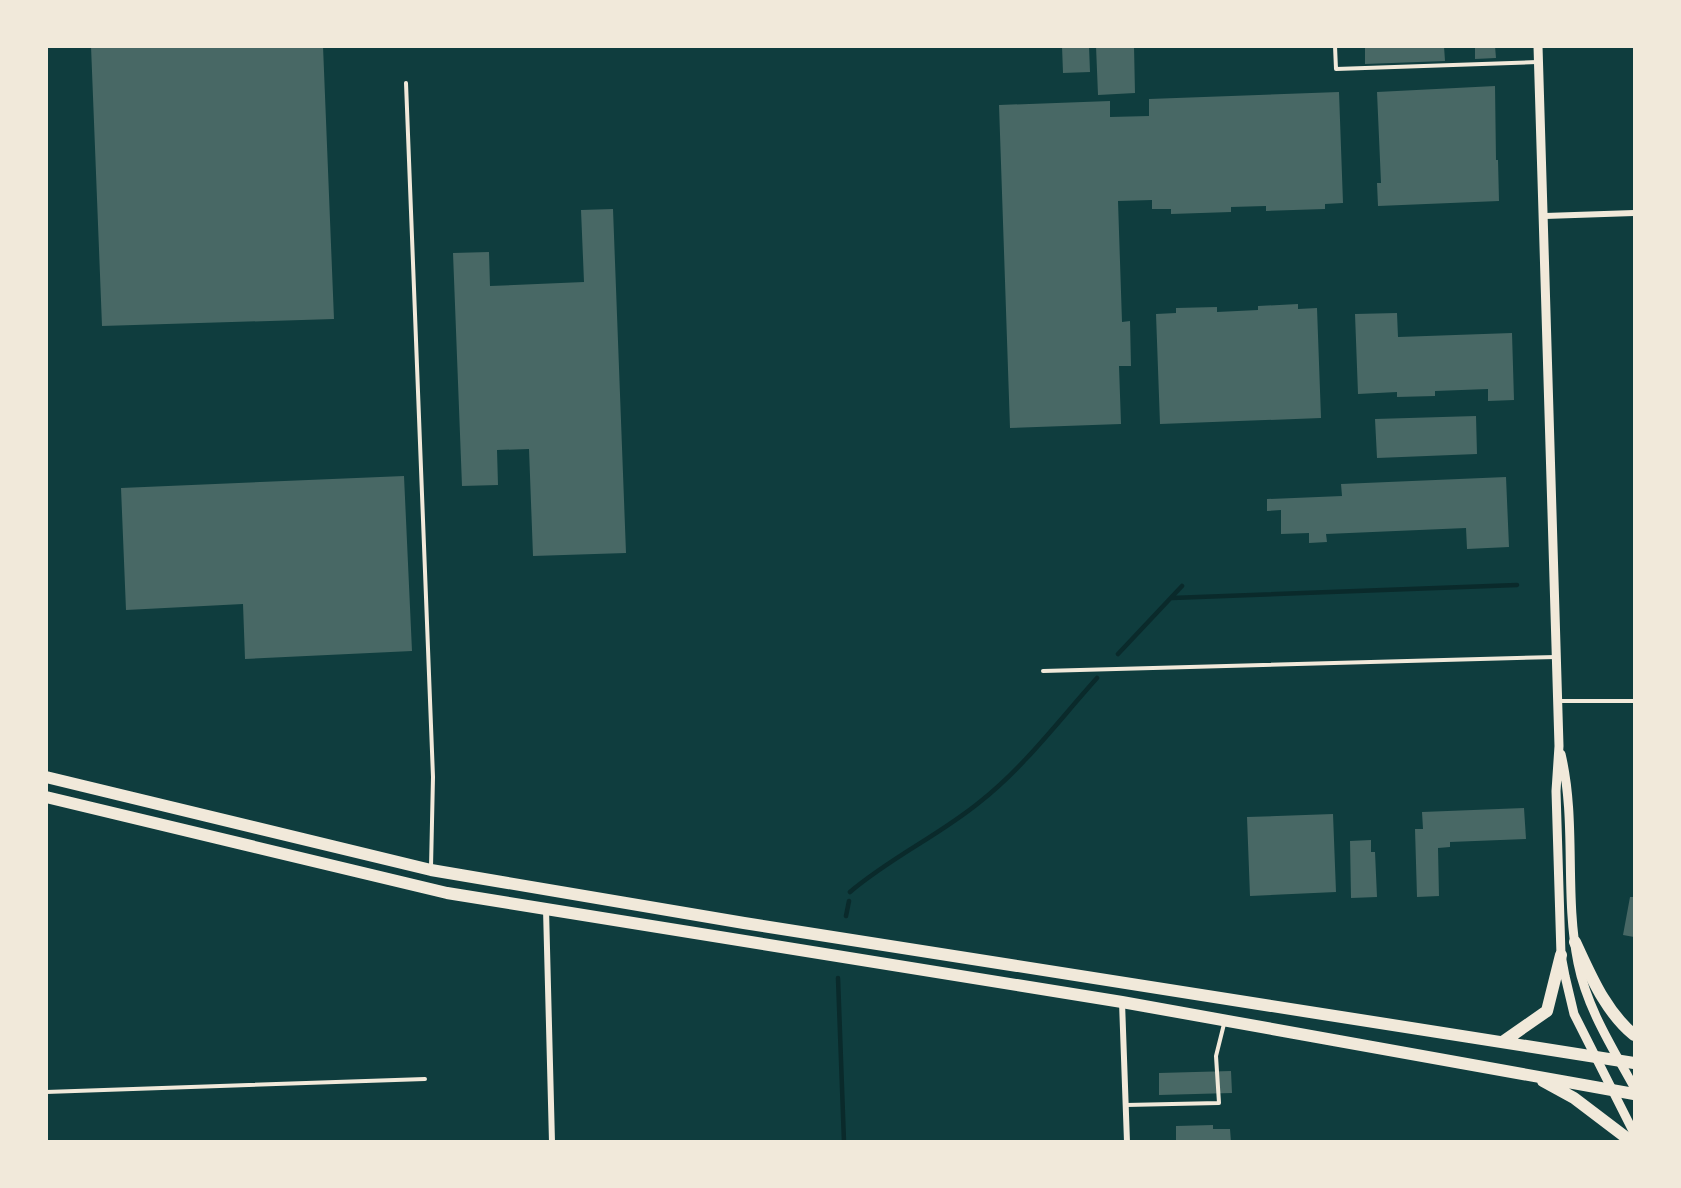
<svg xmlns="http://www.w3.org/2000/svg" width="1681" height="1188" font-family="'Noto Serif',serif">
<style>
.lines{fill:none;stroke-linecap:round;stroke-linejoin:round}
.stream{stroke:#0a2a2b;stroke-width:4.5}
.building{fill:#486865}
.service{stroke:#f1e9da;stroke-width:4}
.minor{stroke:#f1e9da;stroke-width:6}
.secondary{stroke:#f1e9da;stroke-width:9}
.trunk{stroke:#f1e9da;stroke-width:12}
</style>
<rect width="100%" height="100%" fill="#0f3d3e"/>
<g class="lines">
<path class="stream" d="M1172,598L1517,585
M1118,654L1182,586
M850,892C891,857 940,835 981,801C1025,766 1060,719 1097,678
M846,916L849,901
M838,978L844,1142"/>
</g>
<path class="building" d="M91,46H323L334,319L102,326Z
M1062,46H1089L1090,72L1063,73Z
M1096,46H1134L1135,93L1098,95Z
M1365,46H1444L1445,61L1365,64Z
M1475,46H1495L1496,58L1475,59Z
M1495,86L1496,160H1498L1499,201L1378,206L1377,183H1381L1377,92Z
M1339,92L1343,203L1325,204V209L1266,211V206L1231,207V212L1171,214V209H1152V200L1118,201L1122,322L1130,321L1131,366H1119L1121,424L1010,428L999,105L1110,101V117L1149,116V99Z
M613,209L626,553L533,556L529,449L497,450L498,485L462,486L453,253L489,252L490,286L584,282L581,210Z
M1298,304V309L1317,308L1321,418L1160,424L1156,314L1176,313V308L1217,307V312L1258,310V306Z
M1397,313L1398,337L1512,333L1514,400L1488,401V389L1435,391V396L1397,397V392L1358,394L1355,314Z
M1476,416L1477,454L1377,458L1375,419Z
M404,476L412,651L245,659L243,604L126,610L121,488Z
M1506,477L1509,547L1467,549L1466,528L1326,534L1327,542L1309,543V533L1281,534V510L1267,511V499L1342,496L1341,484Z
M1524,808L1526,839L1450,842V847L1438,848L1439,896L1417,897L1415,829H1423L1422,812Z
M1333,814L1336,892L1250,896L1247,817Z
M1371,840V852H1375L1377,897L1351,898L1350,841Z
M1630,897H1634V937L1623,935Z
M1231,1071L1232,1093L1159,1095V1073Z
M1213,1125V1129H1230L1231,1142H1176V1126Z"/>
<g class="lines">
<path class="service" d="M1335,46L1336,69L1537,62
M406,83L433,777L431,867
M1043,671L1556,657
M1558,701H1634
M46,1092L425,1079
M1126,1105L1219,1103L1216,1056L1224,1024"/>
<path class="minor" d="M1545,216L1634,213
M546,909L552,1142
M1122,1002L1127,1142"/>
<path class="secondary" d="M1538,46L1559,746L1556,791L1561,955L1565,976L1574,1014L1634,1133
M1561,754C1577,822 1564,894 1578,963C1587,1008 1612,1047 1634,1087"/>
<path class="trunk" d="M46,777L431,870L744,923L1634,1063
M46,797L447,893L1122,1002L1634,1094
M1575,942C1591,976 1605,1011 1634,1035
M1504,1041L1547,1011L1561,955
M1543,1081L1574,1098L1632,1142"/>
</g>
<rect width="1681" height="1188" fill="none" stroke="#f1e9da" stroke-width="96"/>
</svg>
